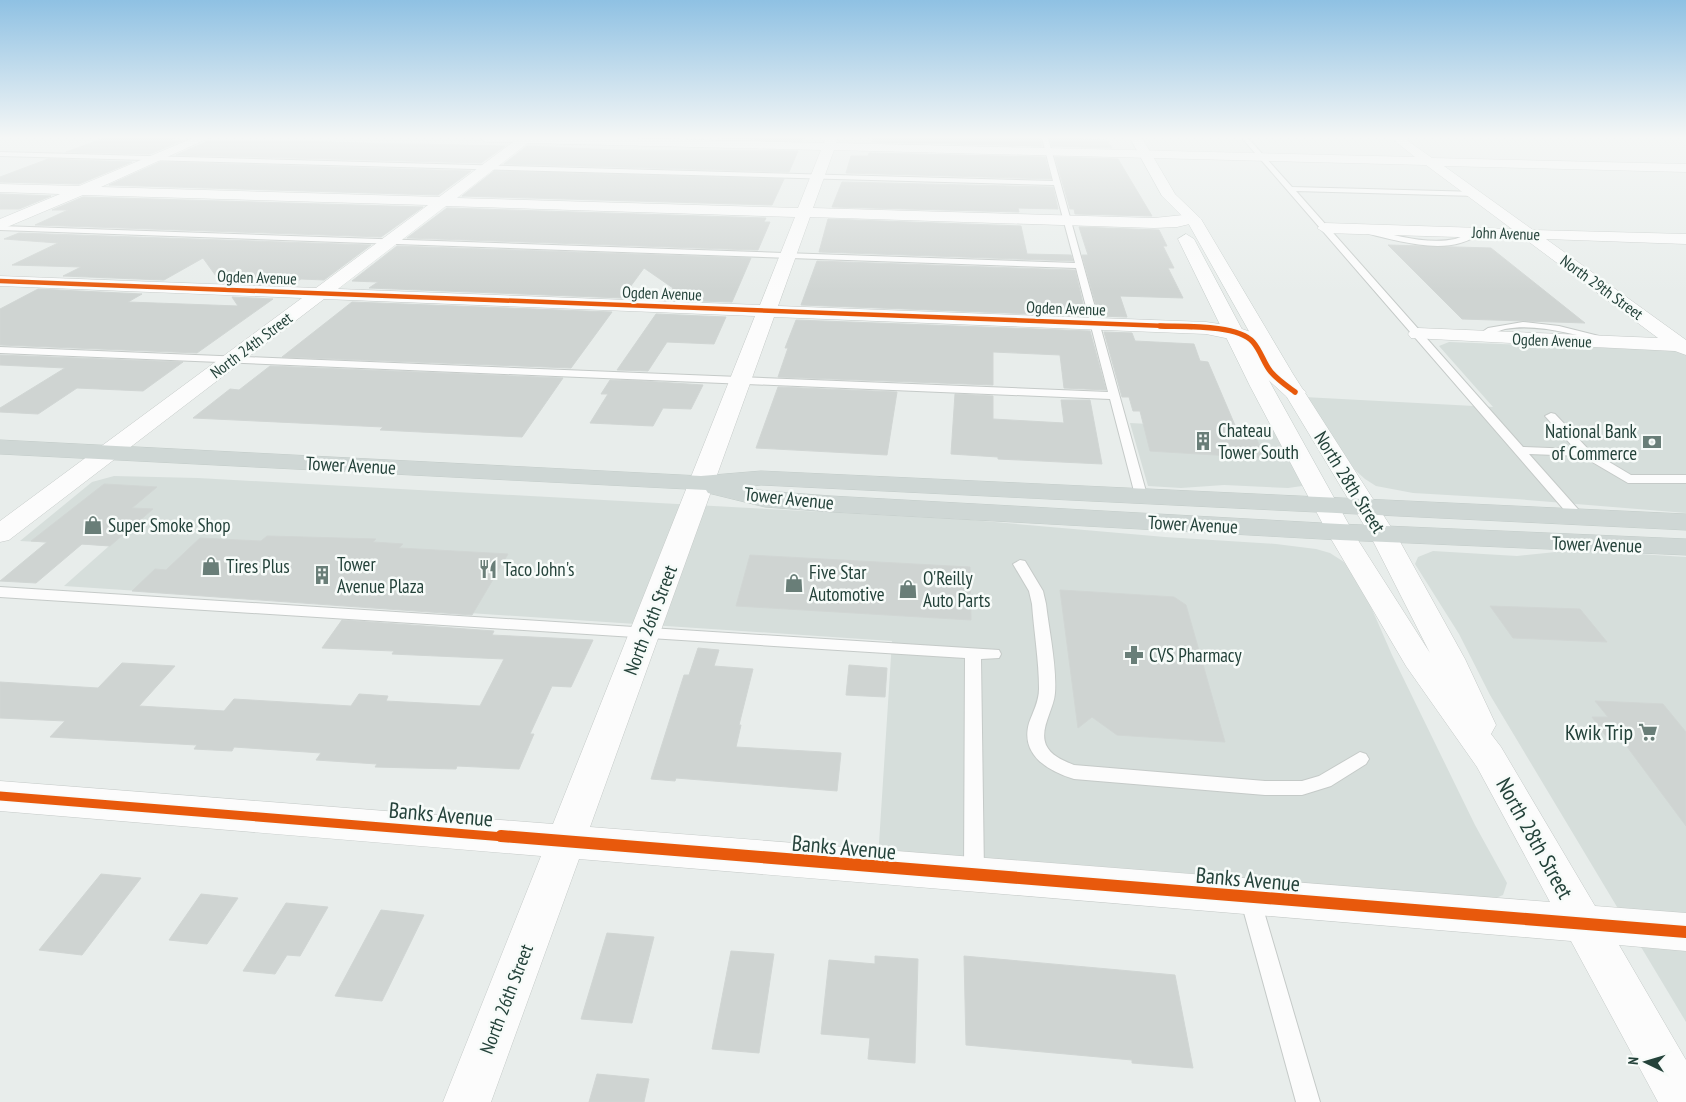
<svg xmlns="http://www.w3.org/2000/svg" width="1686" height="1102" font-family="'PT Sans Narrow',sans-serif">
<style>
.built{fill:#d6dedb}
.building{fill:#cfd4d2;stroke:#d1d6d4}
.lines{fill:none;stroke-linecap:round;stroke-linejoin:round}
.lane-casing{stroke:#c5cac8;stroke-width:2}
.street-casing{stroke:#c5cac8;stroke-width:1}
.secondary-casing{stroke:#c3cbc8;stroke-width:1}
.primary-casing{stroke:#c3ccc9;stroke-width:1}
.lane{fill:#fcfcfc;fill-rule:evenodd}
.street{fill:#fcfcfc;fill-rule:evenodd}
.secondary{fill:#fcfcfc;fill-rule:evenodd}
.primary{fill:#cfd7d5;fill-rule:evenodd}
.cycleway-far3-casing{stroke:#f7fbf9;stroke-width:6}
.cycleway-far2-casing{stroke:#f7fbf9;stroke-width:8}
.cycleway-far1-casing{stroke:#f7fbf9;stroke-width:12}
.cycleway-casing{stroke:#f7fbf9;stroke-width:15}
.cycleway-far3{stroke:#e8590c;stroke-width:4.5}
.cycleway-far2{stroke:#e8590c;stroke-width:5.5}
.cycleway-far1{stroke:#e8590c;stroke-width:9}
.cycleway{stroke:#e8590c;stroke-width:12}
.labels{text-anchor:middle;dominant-baseline:central;stroke-width:5;stroke-linejoin:round;paint-order:stroke}
.far-street-label{font-size:16px;fill:#24423a;stroke:#f7fbf9}
.poi-label{font-size:19px;fill:#24423a;stroke:#f7fbf9;text-anchor:start}
.street-label{font-size:19px;fill:#24423a;stroke:#f7fbf9}
.near-poi-label{font-size:22px;fill:#24423a;stroke:#f7fbf9;text-anchor:end}
.near-street-label{font-size:22px;fill:#24423a;stroke:#f7fbf9}
</style>
<rect width="100%" height="100%" fill="#e8edeb"/>
<path class="built" d="M1449,342L1686,351V513L1516,499L1413,493L1376,486L1365,479L1355,470L1304,397L1493,407L1439,346Z
M1130,423L1279,431L1304,480L1302,486L1288,488L1224,485L1181,488L1148,486Z
M114,476L198,478L971,520L1165,537L1276,544L1316,549L1330,553L1344,562L1361,584L1392,655L1475,825L1507,883L1503,895L1489,901L878,859L892,641L64,586L109,546L20,541L92,482Z
M1575,550L1686,557V1022L1490,695L1459,634L1415,564L1418,557L1433,551L1517,556Z"/>
<path class="building" d="M104,138H175L171,140H183L150,154L66,152Z
M722,138H803L802,141Z
M873,138H1040L1042,146L872,142Z
M1050,138L1107,140L1112,148L1052,146Z
M208,141H281L505,146L481,163L176,155Z
M527,146L616,150L798,151L789,172L504,164Z
M869,153L1045,157L1051,179L846,173L851,156H868Z
M1055,157L1118,159L1152,216L1075,214L1074,209H1070Z
M48,159L132,162L79,184L0,182V177Z
M160,162L471,171L438,195L109,185Z
M494,171L784,179L772,205L462,196Z
M842,182L1053,187L1058,209L1018,208L1019,212L832,207Z
M0,194L51,196L19,209H0Z
M83,197L423,207L381,237L35,225L68,210H52Z
M447,208L766,218L764,222H770L758,250H754L407,238Z
M828,219L1021,226L1027,254L1071,255L1073,261L819,252Z
M1079,227L1159,230L1167,246H1163L1174,268H1168L1183,298L1120,296L1127,317L1099,316L1082,255H1088Z
M19,233L371,245L324,280L301,279L292,285L221,283L203,258L164,280L63,276L81,267L12,265L58,243L4,239Z
M1388,245L1491,248L1585,323L1462,319Z
M397,246L751,258L732,302L666,300L673,288L644,268L622,298L369,288L378,282L352,281Z
M817,261L1075,270L1086,316L801,305Z
M38,289L142,294L128,302L238,306L232,297L273,299L197,353L0,345V309Z
M352,302L612,312L571,368L282,357Z
M656,314L726,317L714,344L667,342L648,371L617,370Z
M796,320L1090,331L1106,390L1064,388L1060,355L993,352V385L778,377L788,348H785Z
M1104,332L1132,333L1135,341L1194,344L1200,361L1208,362L1237,430L1253,431L1265,458L1150,451L1140,411H1133L1129,397H1122Z
M0,355L183,362L143,391L77,388L38,414L0,412V408L65,368L0,365Z
M270,366L563,378L522,437L380,430L383,427L193,418L230,389L239,390Z
M610,380L642,381L703,385L691,409L663,408L653,426L590,423L608,394H601Z
M778,387L897,392L887,455L756,448Z
M955,394L993,396V419L1064,423L1061,400H1090L1102,464L998,459V457L951,454Z
M104,484L157,487L132,508L153,509L110,546L82,544L36,583L0,581L47,542L31,541Z
M267,536L376,539L373,542L403,544L399,548L508,554L472,615L132,591L155,569L166,570L200,538L261,541Z
M750,555L970,567L971,620L736,606Z
M1060,590L1174,597L1186,605L1225,742L1117,735L1092,717L1078,728Z
M1490,606L1580,609L1607,642L1513,638Z
M342,620L494,631L492,635L593,640L571,687L552,686L530,734H534L519,769L457,766L456,769L375,767L377,764L316,760L321,753L234,747L232,751L194,749L197,745L50,737L65,721L0,718V682L98,688L122,663L175,666L139,706L224,711L234,699L351,706L359,694L388,696L386,701L480,706L504,659L392,654L394,651L322,648Z
M698,648L719,650L714,666L753,669L739,725H741L736,747L841,753L837,791L676,778L675,781L651,779L684,675H689Z
M849,665L887,668L885,697L846,695Z
M1595,701L1663,704L1686,732V826L1622,740L1608,739L1592,717H1608Z
M101,874L141,878L82,955L39,950Z
M201,894L238,898L207,944L169,940Z
M286,903L328,907L300,956L287,955L275,974L243,971Z
M381,910L424,915L382,1001L335,996Z
M607,933L654,937L632,1023L581,1019Z
M731,951L774,954L759,1053L712,1049Z
M875,956L918,959L915,1063L868,1059L870,1038L821,1034L829,960L875,964Z
M964,956L1175,975L1193,1068L1132,1063V1060L966,1045Z
M597,1074L649,1079L644,1102H589Z"/>
<g class="lines">
<g class="lane-casing">
<path id="lane" d="M1042,138H1048L1147,495L1145,498H1137L1135,495L1110,399L0,353V347L1108,392L1076,268L0,230V226L1075,263L1054,185L0,156V152L1053,181Z
M1242,138H1248L1292,187L1479,192L1476,196L1296,191L1523,447L1575,449L1545,416L1551,413L1555,414L1589,450L1631,475H1686V483H1628L1582,456L1529,454L1585,517L1583,520H1573Z
M1368,229C1395,235 1427,245 1455,239C1463,237 1469,232 1477,230L1481,232C1452,258 1399,241 1365,233V229Z
M1523,322L1559,326L1611,339L1606,342C1574,335 1538,323 1505,329C1496,331 1489,337 1480,340L1475,337L1488,328Z
M1020,560L1025,561L1043,591L1046,604C1049,630 1057,667 1055,693C1054,709 1039,729 1046,745C1051,756 1064,761 1074,765L1265,781H1302L1319,776L1360,752L1366,754L1369,759L1366,764L1331,786L1302,795H1265L1074,779C1048,771 1020,755 1029,723C1033,712 1039,701 1039,689C1039,661 1034,632 1032,604L1029,591L1013,564Z
M0,587L999,650L1001,654L999,658L981,659L984,874L981,880L974,883L967,880L964,874L965,658L0,597Z
M1250,889L1257,892L1260,898L1320,1102H1296L1240,898L1243,892Z"/>
</g>
<g class="street-casing">
<path id="street" d="M193,138H209L101,187L439,197L513,142H486L480,138H622L824,143L826,138H838L836,143L1415,157L1391,138H1404L1432,158L1686,164V172L1444,166L1533,230L1686,234V244L1546,239L1686,340V355L1675,351L1411,338L1408,334L1411,330L1418,328L1658,338L1525,239L1325,233L1317,228L1325,223L1512,229L1426,165L834,150L813,208L1154,218L1193,214L1201,219L1198,222L1177,227L1154,228L810,217L778,306L1206,322L1233,326L1254,333L1261,339L1279,368L1306,392L1303,397L1295,398L1287,397L1264,376L1246,346L1240,341L1206,334L774,317L590,827L1550,902L1477,767L1406,666L1327,532L1331,526L1340,524L1349,526L1430,653L1370,535L1373,529L1383,527L1393,529L1465,659L1496,725L1491,734L1501,747L1595,906L1686,913V951L1619,945L1686,1060V1102H1658L1571,941L579,859L491,1102H443L541,856L0,811V781L553,824L755,316L324,299L9,540L0,542V521L302,298L0,286V276L316,288L428,205L83,195L0,230V219L60,194L0,192V184L79,186ZM528,143L821,150L798,208L457,198ZM446,206L795,217L760,305L338,289Z"/>
</g>
<g class="secondary-casing">
<path id="secondary" d="M1130,138H1142L1175,194L1201,219L1293,374L1396,535L1393,541L1383,543L1373,541L1370,535L1273,374L1187,221L1162,196Z
M1186,234L1194,239L1272,386L1353,532L1349,538L1340,540L1331,538L1327,532L1250,386L1178,239Z"/>
</g>
<g class="primary-casing">
<path id="primary" d="M0,440L701,476L761,471L1686,514V530L761,485L745,487L765,491L831,496L1340,524L1686,539V555L1340,540L831,512L765,507L708,493L706,490L0,454Z"/>
</g>
<use href="#lane" class="lane"/>
<use href="#street" class="street"/>
<use href="#secondary" class="secondary"/>
<use href="#primary" class="primary"/>
<g class="cycleway-far3-casing">
<path id="cycleway-far3" d="M0,281L1192,327"/>
</g>
<g class="cycleway-far2-casing">
<path id="cycleway-far2" d="M1160,326C1183,327 1237,324 1253,342C1261,351 1264,364 1271,372C1278,380 1287,386 1295,392"/>
</g>
<g class="cycleway-far1-casing">
<path id="cycleway-far1" d="M0,796L517,838"/>
</g>
<g class="cycleway-casing">
<path id="cycleway" d="M501,836L1686,932"/>
</g>
<use href="#cycleway-far3" class="cycleway-far3"/>
<use href="#cycleway-far2" class="cycleway-far2"/>
<use href="#cycleway-far1" class="cycleway-far1"/>
<use href="#cycleway" class="cycleway"/>
</g>
<linearGradient id="sky" x2="0" y2="1"><stop stop-color="#8fc1e3"/><stop offset="0.47" stop-color="#f5f7f6"/><stop offset="1" stop-color="#f5f7f6" stop-opacity="0"/></linearGradient>
<rect width="1686" height="292" fill="url(#sky)"/>
<defs>
<g id="building-bare" transform="scale(1.5)"><path d="M-4-6H4V6H1V3H-1V6H-4ZM-2.5-4.3h1.7v1.8h-1.7ZM.8-4.3h1.7v1.8H.8ZM-2.5-1h1.7V.8h-1.7ZM.8-1h1.7V.8H.8Z" fill="#697e78" stroke="#f7fbf9" stroke-width="2.5" paint-order="stroke"/></g>
<g id="bank-bare" transform="scale(1.5)"><path d="M-6-4H6V4H-6ZM0-2.3a2.3 2.3 0 1 0 0 4.6a2.3 2.3 0 1 0 0-4.6Z" fill="#697e78" stroke="#f7fbf9" stroke-width="2.5" paint-order="stroke"/></g>
<g id="shop-bare" transform="scale(1.5)"><path d="M-5-2.5h2.3a2.7 3.5 0 0 1 5.4 0H5L5.5 6h-11ZM-1.5-2.5h3a1.5 2.3 0 0 0-3 0Z" fill="#697e78" stroke="#f7fbf9" stroke-width="2.5" paint-order="stroke"/></g>
<g id="restaurant-bare" transform="scale(1.5)"><path d="M-5-6h1v4h1v-4h1v4h1v-4h1v5L-1.5 .5V6h-2V.5L-5-1ZM5-6V6H3V1.5H1.5Q1.5-4 5-6Z" fill="#697e78" stroke="#f7fbf9" stroke-width="2.5" paint-order="stroke"/></g>
<g id="pharmacy-bare" transform="scale(1.5)"><path d="M-2-6h4v4h4v4h-4v4h-4v-4h-4v-4h4Z" fill="#697e78" stroke="#f7fbf9" stroke-width="2.5" paint-order="stroke"/></g>
<g id="supermarket-bare" transform="scale(1.5)"><path d="M-6-5.5h2.5l.6 2H6L4.5 2H-2.5L-4.4-4H-6ZM-1.5 3.2a1.3 1.3 0 1 0 .1 0ZM3 3.2a1.3 1.3 0 1 0 .1 0Z" fill="#697e78" stroke="#f7fbf9" stroke-width="2.5" paint-order="stroke"/></g>
</defs>
<g fill-rule="evenodd">
<use href="#building-bare" x="1203" y="441"/>
<use href="#bank-bare" x="1652" y="442"/>
<use href="#shop-bare" x="93" y="525"/>
<use href="#shop-bare" x="211" y="566"/>
<use href="#restaurant-bare" x="488" y="569"/>
<use href="#building-bare" x="322" y="575"/>
<use href="#shop-bare" x="794" y="583"/>
<use href="#shop-bare" x="908" y="589"/>
<use href="#pharmacy-bare" x="1134" y="655"/>
<use href="#supermarket-bare" x="1648" y="732"/>
</g>
<g class="labels">
<g class="far-street-label">
<text transform="translate(1506 233) rotate(2)">John Avenue</text>
<text transform="translate(257 277) rotate(2)">Ogden Avenue</text>
<text transform="translate(1602 287) rotate(36)">North 29th Street</text>
<text transform="translate(662 293) rotate(2)">Ogden Avenue</text>
<text transform="translate(1066 308) rotate(2)">Ogden Avenue</text>
<text transform="translate(1552 340) rotate(2)">Ogden Avenue</text>
<text transform="translate(251 345) rotate(-37)">North 24th Street</text>
</g>
<g class="poi-label">
<text x="1218" y="430">Chateau<tspan x="1218" dy="22">Tower South</tspan></text>
<text x="1637" y="431" text-anchor="end">National Bank<tspan x="1637" dy="22">of Commerce</tspan></text>
<text x="108" y="525">Super Smoke Shop</text>
<text x="337" y="564">Tower<tspan x="337" dy="22">Avenue Plaza</tspan></text>
<text x="226" y="566">Tires Plus</text>
<text x="503" y="569">Taco John's</text>
<text x="809" y="572">Five Star<tspan x="809" dy="22">Automotive</tspan></text>
<text x="923" y="578">O'Reilly<tspan x="923" dy="22">Auto Parts</tspan></text>
<text x="1149" y="655">CVS Pharmacy</text>
</g>
<g class="street-label">
<text transform="translate(351 465) rotate(3)">Tower Avenue</text>
<text transform="translate(1350 482) rotate(58)">North 28th Street</text>
<text transform="translate(789 498) rotate(6)">Tower Avenue</text>
<text transform="translate(1193 524) rotate(3)">Tower Avenue</text>
<text transform="translate(1597 544) rotate(2)">Tower Avenue</text>
<text transform="translate(650 620) rotate(-69)">North 26th Street</text>
<text transform="translate(506 999) rotate(-69)">North 26th Street</text>
</g>
<g class="near-poi-label">
<text x="1633" y="732">Kwik Trip</text>
</g>
<g class="near-street-label">
<text transform="translate(441 814) rotate(5)">Banks Avenue</text>
<text transform="translate(1535 838) rotate(61)">North 28th Street</text>
<text transform="translate(844 847) rotate(5)">Banks Avenue</text>
<text transform="translate(1248 879) rotate(5)">Banks Avenue</text>
</g>
</g>
<g transform="translate(1646 1062) rotate(275)" stroke="#f7fbf9" stroke-width="4" paint-order="stroke">
<path d="M0-4L9 19L0 12L-9 19Z" fill="#24423a"/>
<text y="-8" font-size="14" font-weight="bold" text-anchor="middle" fill="#24423a">N</text>
</g>
</svg>
